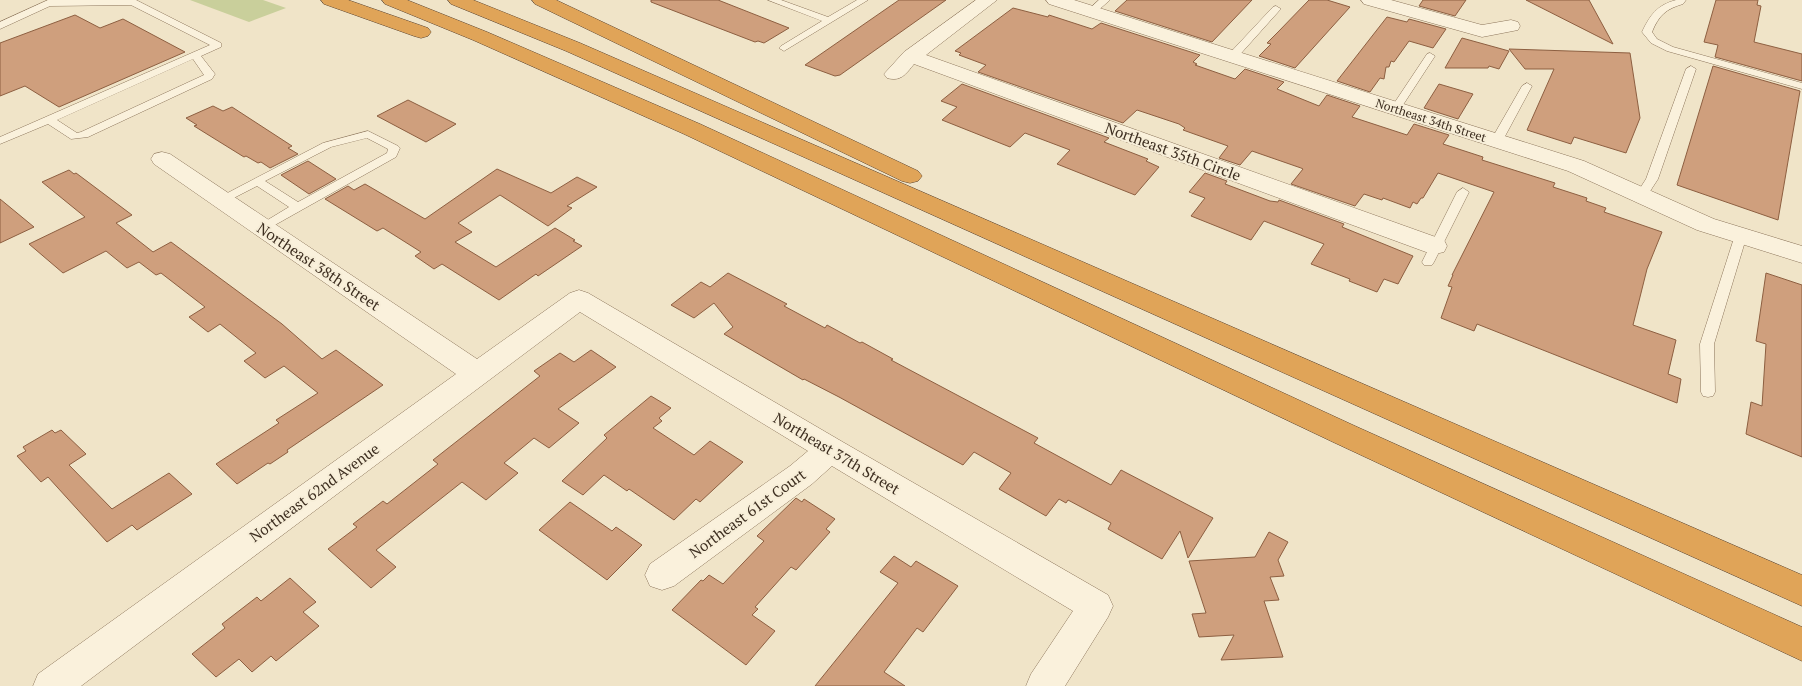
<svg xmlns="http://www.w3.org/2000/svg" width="1802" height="686" font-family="'PT Serif',serif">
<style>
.green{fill:#c9cf9b}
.building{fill:#cf9f7d;stroke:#8d5f41}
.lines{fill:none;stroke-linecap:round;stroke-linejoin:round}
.lane-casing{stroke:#8d765c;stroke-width:1}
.street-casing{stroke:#8d765c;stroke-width:1}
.highway-casing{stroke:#5b4430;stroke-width:1}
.lane{fill:#faf1dc;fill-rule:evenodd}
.street{fill:#faf1dc;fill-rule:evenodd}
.highway{fill:#e0a458;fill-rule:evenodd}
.labels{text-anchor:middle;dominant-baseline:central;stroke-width:4;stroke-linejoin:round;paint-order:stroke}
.far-street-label{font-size:12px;fill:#3d2e20;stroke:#f7eed8}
.street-label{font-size:15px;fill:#3d2e20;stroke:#f7eed8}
</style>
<rect width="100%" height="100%" fill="#f0e4c8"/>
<path class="green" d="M190,0H263L286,8L249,22Z"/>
<path class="building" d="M651,0H718L789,28L764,43L758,41L755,42L651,2Z
M899,0H946L840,75L835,76L805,65Z
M1127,0H1252L1212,42L1115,11Z
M1309,0H1327L1350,7L1295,68L1259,56L1271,44L1267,43L1278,32Z
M1423,0H1466L1455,16L1419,6Z
M1526,0H1589L1613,44Z
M1716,0H1758L1757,5L1761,6L1754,42L1802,54V81L1715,57L1718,45L1704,42Z
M1013,8L1048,17L1049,15L1092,29L1101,23L1200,55L1193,62L1197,64L1195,65L1235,79L1245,69L1284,82L1277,89L1319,106L1327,95L1360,106L1352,117L1407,135L1414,124L1449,135L1443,144L1483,157L1482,160L1555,183L1553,187L1587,198L1586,201L1606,208L1604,212L1662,232L1647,269L1633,325L1676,340L1668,374L1681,379L1677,403L1477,324L1474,331L1441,318L1452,287L1448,286L1453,275H1452L1494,192L1438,173L1423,198H1421L1417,204L1413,202L1410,208L1383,198L1382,200L1364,194L1355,206L1291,184L1303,169L1301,168L1252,151L1240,165L1219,158L1228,146L1183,130L1185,128L1179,124L1137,110L1123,123L978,72L986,65L959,55L961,53L955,51Z
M75,15L100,28L123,19L185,52L59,107L25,86L0,96V43Z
M1387,17L1407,22L1409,19L1446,29L1433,48L1409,41L1394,62L1391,61L1389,67H1386L1384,79L1380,78L1370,92L1337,81Z
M1462,38L1509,51L1499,69L1489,66L1488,68H1445Z
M1509,49L1630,53L1640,118L1626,153L1574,137L1571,144L1527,130L1554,69H1525Z
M1713,66L1800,91L1778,220L1677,185Z
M962,84L1109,138L1104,142L1148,159L1146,161L1159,167L1135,195L1057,164L1070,150L1025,133L1010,147L942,120L957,107L941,101Z
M1439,84L1473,94L1458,119L1424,108Z
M408,100L456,124L426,142L377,116Z
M213,106L223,111L232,107L292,146L288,148L298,154L270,168L261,162L258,163L246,156L244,157L194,126L197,125L186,118Z
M308,161L336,179L309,194L281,175Z
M497,169L551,193L577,177L597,187L567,206L572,208L548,226L500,195L458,223L472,232L455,242L496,267L555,228L575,240L573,241L582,246L538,276L536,274L499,300L442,264L434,269L415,256L421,252L383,228L377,231L325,199L348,186L354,190L365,184L425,219Z
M69,170L74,174L76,173L132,215L116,223L153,252L171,242L282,324L322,359L336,350L383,385L287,450L288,452L270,464L268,463L237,484L216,464L279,423L276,420L318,393L284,366L265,378L244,361L256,353L220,324L208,332L189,317L205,307L161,273L156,275L139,262L127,268L106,251L63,273L29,244L85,217L42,182Z
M1205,173L1227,181L1225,184L1270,201L1278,202L1279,200L1344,224L1342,227L1413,256L1398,284L1384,279L1377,292L1349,281L1350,279L1311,264L1324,244L1264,221L1251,240L1191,216L1205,198L1189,192Z
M0,199L34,227L0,243Z
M728,273L787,304L784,306L825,328L827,325L860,343L862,342L893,359L891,360L1038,438L1034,443L1111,485L1121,470L1213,518L1188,558L1180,531L1162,559L1108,529L1111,523L1068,500L1066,503L1059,499L1046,516L999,489L1011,473L974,452L963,465L839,397L804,379L803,380L724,334L733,327L714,303L694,318L671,305L701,282L710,287Z
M1766,273L1802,285V457L1746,434L1751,402L1762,406L1766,344L1756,341Z
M591,350L616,367L558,409L579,423L549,448L534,438L504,463L518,473L486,500L462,482L376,550L396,567L371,588L328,549L357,527L353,524L383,501L387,504L438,464L433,460L540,376L534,371L560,353L574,362Z
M651,396L671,408L659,418L662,421L653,428L694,455L710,441L743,462L700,502L696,499L674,520L629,489L627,491L604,475L583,495L562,481L607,438L604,435Z
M52,430L55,433L61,430L86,454L69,465L112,509L169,473L192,494L137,530L132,525L107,542L48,477L41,482L17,456L26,451L23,447Z
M796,498L802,502L804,499L835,519L826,529L830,532L796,570L791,567L755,607L758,609L752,615L775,631L746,665L672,610L701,580L703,581L709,575L723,584L764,541L757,536Z
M570,502L612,531L616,527L642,545L607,580L539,530Z
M1269,532L1288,542L1278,560L1284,576L1270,577L1279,600L1264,601L1283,657L1221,660L1234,635L1199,637L1192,614L1206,613L1189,561L1255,557Z
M894,556L911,567L916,561L958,586L923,632L917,628L884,672L905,686H815L898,583L880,572Z
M290,578L316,602L303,612L319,626L276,661L271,656L252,672L239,659L216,677L192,654L225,628L222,624L257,597L261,601Z"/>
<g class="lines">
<g class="lane-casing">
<path id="lane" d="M48,0H136L221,43V47L201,56L215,74L212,79L88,137L71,139L48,124L0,144V137L210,45L131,5L50,6L0,29V22ZM193,59L204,75L81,132L77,133L57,120Z
M768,0H781L828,17L857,0H868L784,51L779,48L781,46L822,21Z
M1099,0H1110L1094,14H1088V10Z
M1676,0H1686L1683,4C1666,9 1659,15 1652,32L1657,39L1673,47L1802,83V89L1667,51L1651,43L1642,32C1650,15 1657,5 1676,0Z
M1276,6L1281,9L1279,11L1236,59H1228V55L1273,7Z
M1430,53L1435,56L1401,108L1400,110H1392L1391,108L1427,54Z
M1691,66L1696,69L1658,179L1645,199H1637L1635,196L1646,179L1686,69Z
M1527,83L1532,86L1503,140L1501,142H1493L1491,140L1522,86Z
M368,131L398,146L400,148L396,157L266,230L262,231L256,227L289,207L257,186L226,202L222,203L216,199L323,143ZM367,138L388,149L387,153L298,202L265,181L331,147Z
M1463,188L1469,192L1434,262L1432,265H1424L1422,262L1457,192Z
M1741,231L1747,235L1714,344L1715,392L1713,396L1708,397L1703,396L1701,392L1700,344L1735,235Z"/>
</g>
<g class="street-casing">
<path id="street" d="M976,0H997L926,55L1444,240L1447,246L1444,252L1435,254L1426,252L914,64C906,74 901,82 887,78L884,74L904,52Z
M1046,0H1074L1584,161L1714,219L1802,246V263L1697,230L1568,171L1049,4Z
M1361,0H1391L1482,25L1511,20L1518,22L1520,26L1518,30L1482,37L1364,4Z
M162,152L170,154L477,359L570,293L579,290L588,293L841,441L1108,595L1113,606L1108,617L1065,686H1026L1031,674L1073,611L832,466L812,484L674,586L662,590L650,586L645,575L650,564L790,466L808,451L580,312L81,686H33L38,674L456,374L154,164L151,159L154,154Z"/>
</g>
<g class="highway-casing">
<path id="highway" d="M321,0H348L428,28L431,32L428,36L421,38L414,36L324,4Z
M382,0H407L487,32L700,124L1355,426L1802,627V661L1333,442L684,134L473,40L385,4Z
M448,0H473L580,43L1802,575V606L826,167L566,51L451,4Z
M532,0H556L918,171L922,176L918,181L910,183L902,181L535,4Z"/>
</g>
<use href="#lane" class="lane"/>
<use href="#street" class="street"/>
<use href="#highway" class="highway"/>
</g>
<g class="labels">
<g class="far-street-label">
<text transform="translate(1431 120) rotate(18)">Northeast 34th Street</text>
</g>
<g class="street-label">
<text transform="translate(1173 151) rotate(20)">Northeast 35th Circle</text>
<text transform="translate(319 266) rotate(34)">Northeast 38th Street</text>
<text transform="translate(837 453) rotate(31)">Northeast 37th Street</text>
<text transform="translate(314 492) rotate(-36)">Northeast 62nd Avenue</text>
<text transform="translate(747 513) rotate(-36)">Northeast 61st Court</text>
</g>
</g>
</svg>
